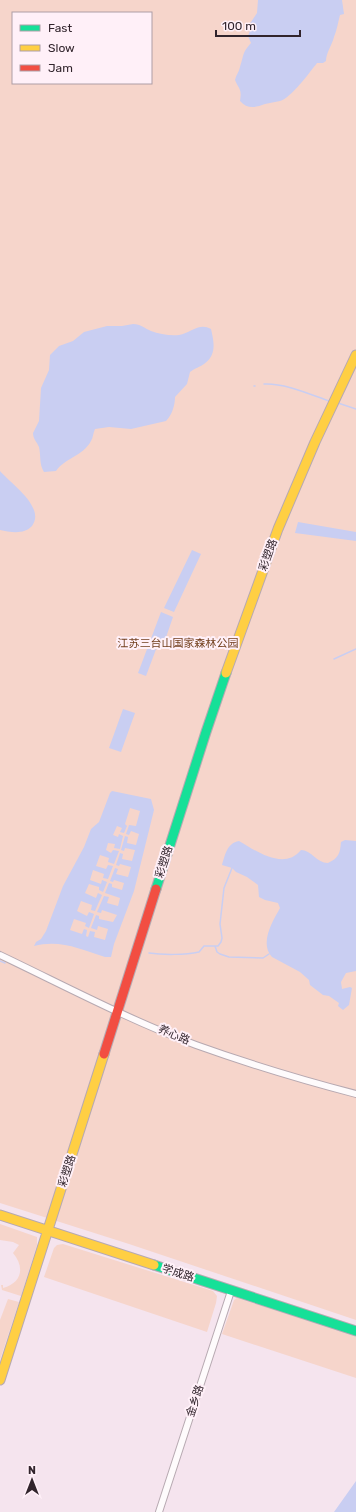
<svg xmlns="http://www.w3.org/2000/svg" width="356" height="1512" font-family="Rubik,'Noto Sans SC',sans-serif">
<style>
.green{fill:#f6d5cb;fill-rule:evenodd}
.water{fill:#c9cef2;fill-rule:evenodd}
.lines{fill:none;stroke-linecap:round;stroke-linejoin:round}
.stream{stroke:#c9cef2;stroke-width:1.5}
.street-casing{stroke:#b7a9b1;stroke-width:8}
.fast-casing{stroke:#b7a9b1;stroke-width:11}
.slow-casing{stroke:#b7a9b1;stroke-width:11}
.jam-casing{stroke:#b7a9b1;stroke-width:11}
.street{stroke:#fefbfc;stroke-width:6}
.fast{stroke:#16e098;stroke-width:9}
.slow{stroke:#ffcf43;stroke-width:9}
.jam{stroke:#f24e42;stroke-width:9}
.labels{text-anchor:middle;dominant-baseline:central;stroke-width:4;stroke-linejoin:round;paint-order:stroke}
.street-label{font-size:11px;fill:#31242c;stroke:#fff0f8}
.park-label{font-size:11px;fill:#723e1c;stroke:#fff0f8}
</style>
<rect width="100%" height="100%" fill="#f5e4ee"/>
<path class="green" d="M0,0H356V1320L129,1244L0,1203ZM13,13H151V83H13Z
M0,1224L37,1237V1245L21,1296L2,1290L1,1285H3V1288C22,1283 25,1267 13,1253L19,1245L13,1242L0,1240Z
M63,1244L213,1291L217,1296L216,1303L207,1332L44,1277L54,1248L57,1245Z
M237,1298L356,1337V1378L222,1334L234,1300Z
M8,1299L19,1302L0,1360V1320Z"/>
<path class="water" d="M258,0H342L344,14L340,15C338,22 337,30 334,37C332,45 326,53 326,61L323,63H317C310,72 291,98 280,101C275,102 270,103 265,104C255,108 247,109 240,101C242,88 239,90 235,80C236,75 239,72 240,67C244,55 242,53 251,43L248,36L251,28L249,25L257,13Z
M133,324C141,324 144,328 151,331C159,334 170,336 179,335C191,333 199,322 211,329C214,342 217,355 204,364C200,367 195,368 190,372L187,384L175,397C175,405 172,415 166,421L131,429L109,427L95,429C93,433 93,438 91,441C83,456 65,458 56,471L44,472C39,464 41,456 39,447C37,442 33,439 33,433L39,421L41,388L49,370L50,355L59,346L73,341L84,332L107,326H122Z
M0,471C10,483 46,507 32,526C24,535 10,532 0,530Z
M298,522L356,532V541L295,533Z
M192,550L201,554L174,612L164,608Z
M161,612L173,617L163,646L158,644L146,676L138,673Z
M123,709L135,713L121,752L109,748Z
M112,791L151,799L154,810L134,891L114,944L111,957H105C81,949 59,939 34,946L36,942L41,939L46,931L63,886L84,847L91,829L99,822L110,793ZM130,808L140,811L136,826L129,825L126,834L129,835L131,831L139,834L136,845L127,843L128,837L125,836L121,850L124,851L125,848L135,850L132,861L122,859L123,854L120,853L116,865L119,866L120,864L131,867L128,877L116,874L118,869L115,868L110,881L113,882L114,880L124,883L122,890L112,887V884L109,883L105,893L120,898L118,906L107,903L109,897L104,896L97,912L101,913L102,910L117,915L113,922L99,919V916L96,915L91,928L97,930L98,926L108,929L105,940L94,937L95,932L90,931L88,937L86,936L87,930L84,929L82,934L70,930L74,919L86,923L85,926L89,928L94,914L89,912L87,916L77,911L81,901L92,905L91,910L95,911L102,895L98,893L96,898L85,893L89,884L99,887V890L103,892L107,882L102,880L101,884L90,880L93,870L104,874L103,878L108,879L113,866L108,865L106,869L96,866L100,855L109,858L108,862L114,864L119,851L113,850L111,853L106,850L108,843L115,844L114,848L120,849L123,836L119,834L118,837L113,835L117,826L122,828L120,832L124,833L127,826L125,824Z
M345,840L356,841V971L346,973L341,982L342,989L350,987L352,988L349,1005L343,1010L338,1006L339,1003L329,996L323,995L310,985L309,980L300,972L272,957C259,943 273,921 280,908L278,903L265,900L259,897L258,885L247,877L236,872L232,868L222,865C225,855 227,843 239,841C256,851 284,871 301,850C311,850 317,863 328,863C339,858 340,853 341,842Z
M356,1481V1512H334Z"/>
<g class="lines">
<path class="stream" d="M264,384C285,383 309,394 329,401
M254,386H255
M338,403L356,409
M334,659L356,649
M215,946L217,952L220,954L229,957L263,958L269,954
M149,953C163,955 185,955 199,952L204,946H218L221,942L222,938L220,924L224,888L232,868
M0,961L5,963"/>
<g class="street-casing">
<path id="street" d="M0,955C65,986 129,1020 196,1045C249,1064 302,1080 356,1094
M159,1512L231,1291"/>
</g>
<g class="fast-casing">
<path id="fast" d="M156,889L206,732L226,673
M154,1265L356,1331"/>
</g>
<g class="slow-casing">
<path id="slow" d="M226,673L278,529L315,442L356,355
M0,1215L154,1265
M0,1380L104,1054"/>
</g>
<g class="jam-casing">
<path id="jam" d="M104,1054L156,889"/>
</g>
<use href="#street" class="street"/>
<use href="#fast" class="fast"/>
<use href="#slow" class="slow"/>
<use href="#jam" class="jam"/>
</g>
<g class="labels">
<g class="street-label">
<text transform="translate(268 555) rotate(-70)">彩塑路</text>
<text transform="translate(164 862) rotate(-72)">彩塑路</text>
<text transform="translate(174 1035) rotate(23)">养心路</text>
<text transform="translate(67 1171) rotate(-72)">彩塑路</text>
<text transform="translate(178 1273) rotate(18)">学成路</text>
<text transform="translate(195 1401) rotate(-72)">金乡路</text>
</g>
<g class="park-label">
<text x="178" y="643">江苏三台山国家森林公园</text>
</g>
</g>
<rect x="12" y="12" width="140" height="72" fill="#fff0f8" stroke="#ad9ea6"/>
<rect x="20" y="25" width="20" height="6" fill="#16e098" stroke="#ad9ea6"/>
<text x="48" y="32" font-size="12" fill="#31242c">Fast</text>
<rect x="20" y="45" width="20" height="6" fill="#ffcf43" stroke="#ad9ea6"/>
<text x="48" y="52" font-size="12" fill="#31242c">Slow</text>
<rect x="20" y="65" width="20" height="6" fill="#f24e42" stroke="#ad9ea6"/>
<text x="48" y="72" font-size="12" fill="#31242c">Jam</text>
<g transform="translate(32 1480)" stroke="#fff0f8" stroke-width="3" paint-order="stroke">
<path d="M0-3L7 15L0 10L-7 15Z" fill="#31242c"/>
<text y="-6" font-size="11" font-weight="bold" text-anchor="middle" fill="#31242c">N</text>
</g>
<path d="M216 30v6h84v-6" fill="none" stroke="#31242c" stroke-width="2"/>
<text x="222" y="30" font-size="12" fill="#31242c" stroke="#fff0f8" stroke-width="3" paint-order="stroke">100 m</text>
</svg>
